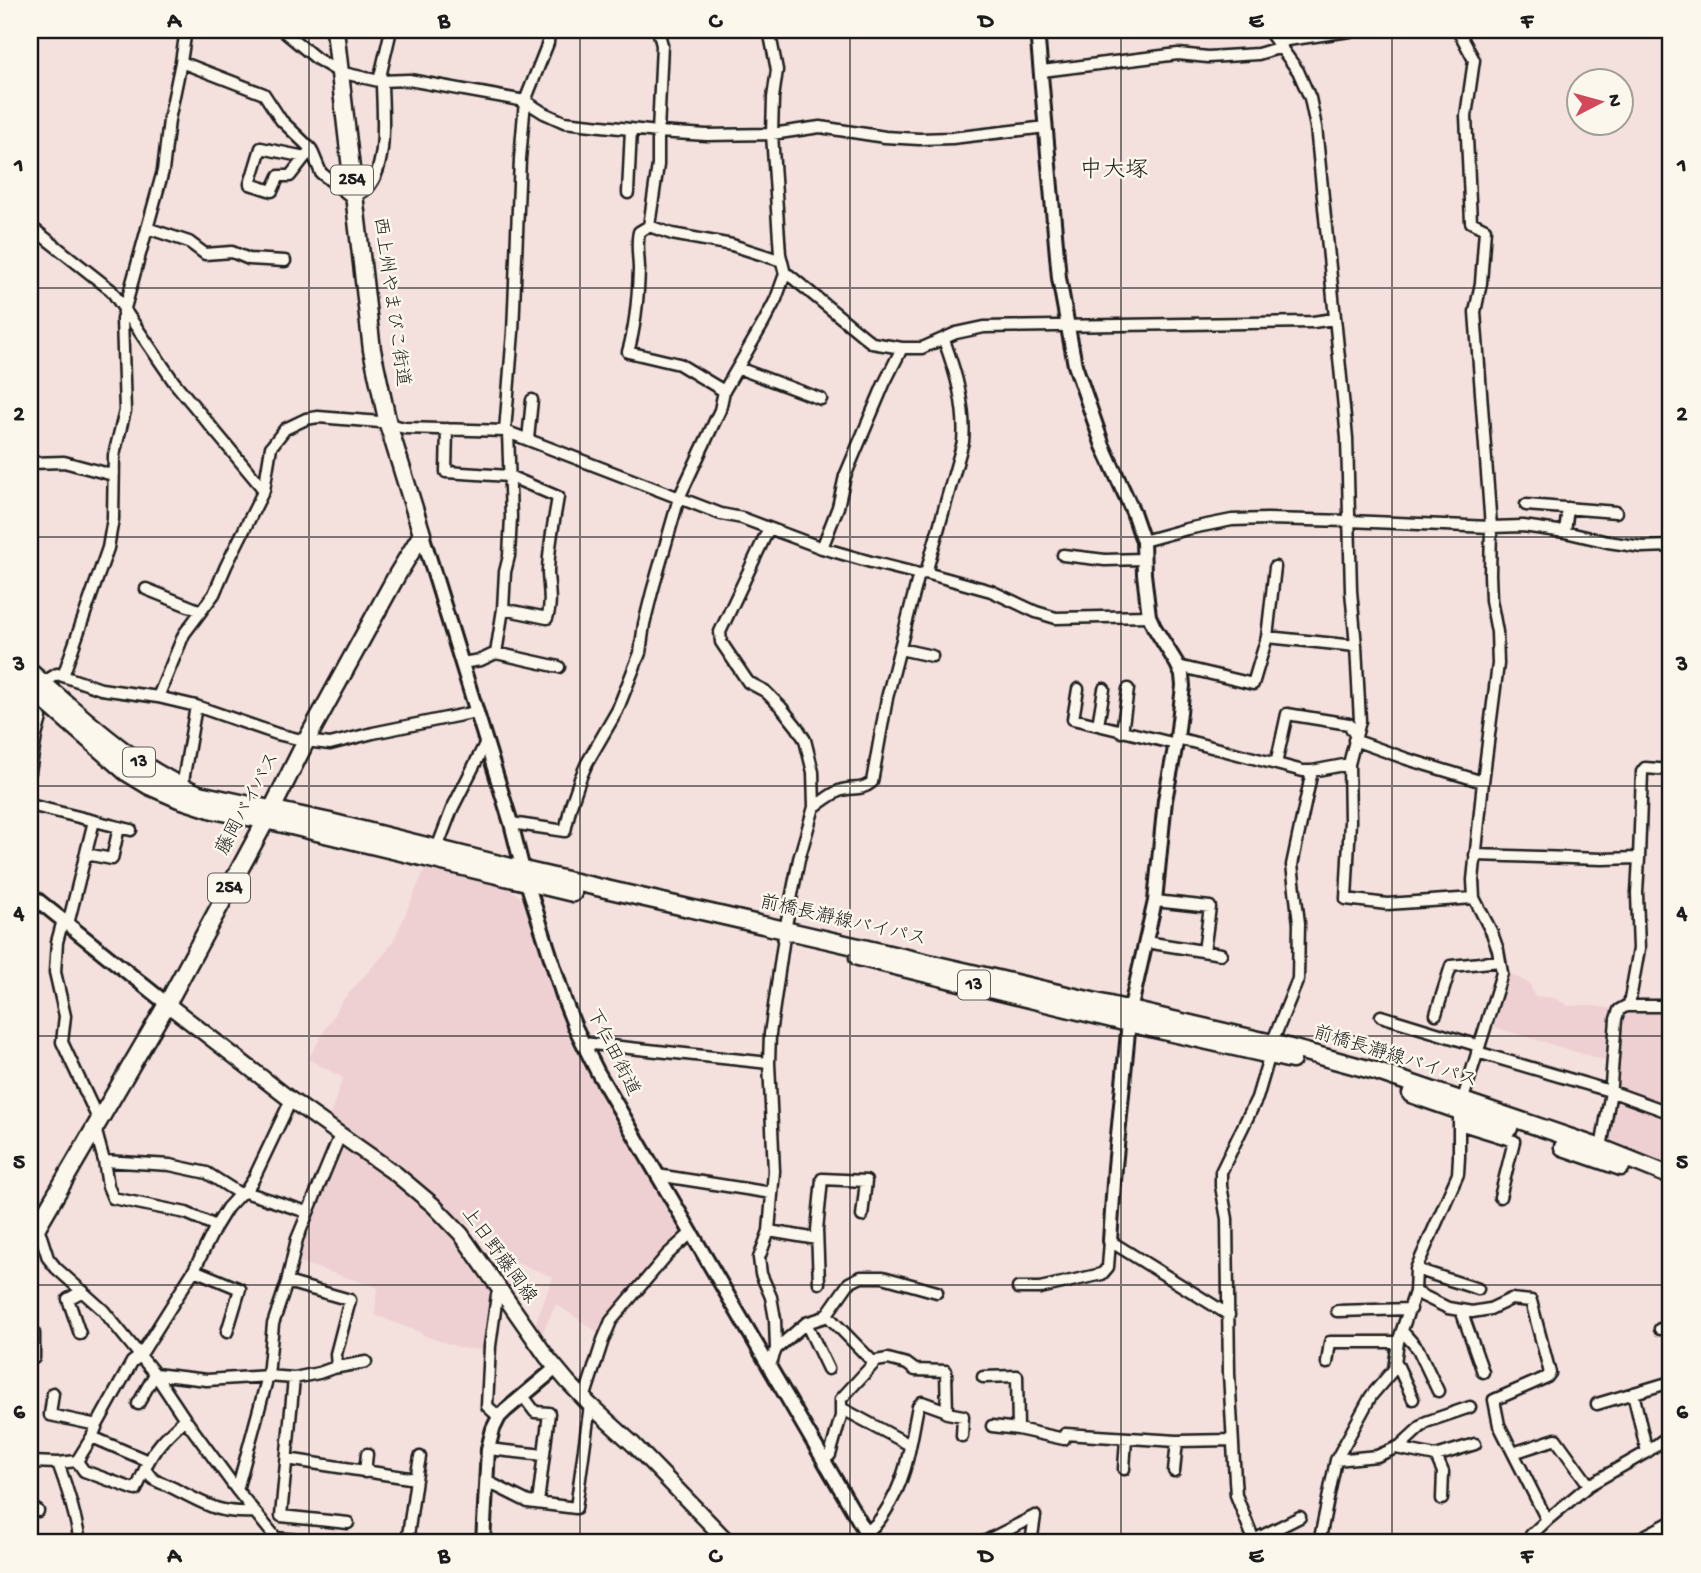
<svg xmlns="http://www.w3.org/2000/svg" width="1701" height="1573" font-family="'Gochi Hand','Klee One',sans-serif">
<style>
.built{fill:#efd0d2}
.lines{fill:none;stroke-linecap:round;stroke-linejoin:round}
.minor-casing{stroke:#1c1c1c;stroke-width:15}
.tertiary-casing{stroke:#1c1c1c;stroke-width:18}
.secondary-casing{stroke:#1c1c1c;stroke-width:19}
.primary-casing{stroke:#1c1c1c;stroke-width:21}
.trunk-casing{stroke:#1c1c1c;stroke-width:21}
.minor{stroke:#fbf7ec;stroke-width:10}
.tertiary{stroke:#fbf7ec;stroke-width:12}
.secondary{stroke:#fbf7ec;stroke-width:14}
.primary{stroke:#fbf7ec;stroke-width:16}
.trunk{stroke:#fbf7ec;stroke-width:16}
.grid{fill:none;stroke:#1c1c1c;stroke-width:2;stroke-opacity:0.55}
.labels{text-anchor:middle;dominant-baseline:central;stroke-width:5;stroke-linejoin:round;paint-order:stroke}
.shield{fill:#fbf7ec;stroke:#5f5e5a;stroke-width:2}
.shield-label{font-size:18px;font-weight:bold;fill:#1c1c1c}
.street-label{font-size:19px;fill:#1c1c1c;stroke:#fbf7ec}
.quarter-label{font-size:23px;fill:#1c1c1c;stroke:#fbf7ec}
.neatline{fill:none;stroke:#1c1c1c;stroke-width:2.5}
.grid-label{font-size:23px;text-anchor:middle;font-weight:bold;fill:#1c1c1c}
</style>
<rect width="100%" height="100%" fill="#f4e0dd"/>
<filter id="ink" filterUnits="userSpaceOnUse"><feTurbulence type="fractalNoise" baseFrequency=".0143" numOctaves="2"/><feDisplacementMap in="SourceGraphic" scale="14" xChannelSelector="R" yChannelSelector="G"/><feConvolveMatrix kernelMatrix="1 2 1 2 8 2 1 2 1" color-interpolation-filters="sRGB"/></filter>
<g filter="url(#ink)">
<path class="built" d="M425,869L507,885L525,902L560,1012L571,1039L681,1229V1235L660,1258L600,1334L556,1304L542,1334L535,1324L553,1277L501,1256L502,1244L481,1227L457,1220L433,1195L401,1169L329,1118L343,1078L308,1059L342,1001L386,952L395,938Z
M1507,972L1530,984L1534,996L1554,998L1569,1006L1586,1005L1615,1009L1671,1010V1165L1606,1141L1616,1064L1491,1026Z
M341,1142L424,1203L455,1238L492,1287L485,1350L461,1348L425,1336L419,1332L375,1315L377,1287L295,1261L302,1237Z"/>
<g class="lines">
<g class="minor-casing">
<path id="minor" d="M282,30L317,59L339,72L379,81L409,80L525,101L544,113L564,122L658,132L707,135L772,134L820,127L885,137L919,139L952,138L1046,127
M658,30L662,45L658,132V165L649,226L639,232C636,244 639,257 639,270C638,299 636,325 628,352L679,364L724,391
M181,62L264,94L281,120L311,149L321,173L349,195C354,195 360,194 364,191C390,172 382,109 382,81
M1042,71L1178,54L1208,57L1258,54L1282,47V42L1287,40L1357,30
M379,81L391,30
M305,157L261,148L250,184L272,191L279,176H290L311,149
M628,193L631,129
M30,226L111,290L174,382L264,490
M649,226L672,234L732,245L782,261
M147,228L189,242L205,254L232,252L249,259L285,261
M785,274L789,275L872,343L902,348H922L956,333L984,327L1313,322L1334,319
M738,368L821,399
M447,429L446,472L509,476L558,497C554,522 548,549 548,574C549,589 552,604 547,618L503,609
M505,431L513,332L520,159L525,101L548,43L549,30
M528,439L532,400
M30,463L64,462L113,475
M1526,505L1616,512
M769,528L720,632L721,642L748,682L765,691L781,707L797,727L805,740L813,772L814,807L799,859L785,930L770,1034L769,1063L774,1171L769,1231L759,1258L761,1274L771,1297L775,1319L776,1349L769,1368
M1565,532L1568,508
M1143,541L1187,529L1232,520L1267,519L1349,521L1491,527L1523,526L1565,532L1608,542L1642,547L1671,546
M822,548L838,507L845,476L884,384L902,348
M1063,555L1105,560L1143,559
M926,573L963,442C966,407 956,373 944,340
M146,589L201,611
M1267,637L1275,567
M900,649L932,656
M496,653L559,667
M461,663L481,660L496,653L497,647L503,609L505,572L509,556L511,517L508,432
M1178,666L1253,684L1267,637L1356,646
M63,676L108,548L113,519L114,455L125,411L122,319L163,171L169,120L181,62L186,30
M39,685L57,674L101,689L158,697L196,706L277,734L306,741L330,744L373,733L476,712
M1078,689L1073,719L1176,744
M158,697L184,634L214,594L226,566L264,490L271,447L285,429L306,419L318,417L380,422L405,428L505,431L721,514L742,518L822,548L871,562L919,574L926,573L991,591L1036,612L1056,618L1149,616
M30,706L41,718L36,736L30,772
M1098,725L1104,689
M1122,732L1128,689
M1177,738L1303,771H1312L1349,764L1360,721L1356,646L1351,591L1347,438L1316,127L1310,98L1298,71L1268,30
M1354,740L1407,759L1483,782
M1276,764L1287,714L1349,724L1355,735
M1349,764L1350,821L1346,899L1387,904L1474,898
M182,787L196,706
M30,805L131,830
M814,807C822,802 831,794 839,791C852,786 860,792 872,782L887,698L919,574
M511,823L565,831L571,805L580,779L587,763L617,711L640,653L644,624L652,592L679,498L720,410L724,391L764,322L776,299L785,274L780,254L772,134L773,98L777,70L769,30
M437,848L452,809L485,744
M86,854L112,859L119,827
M1475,855L1602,859L1639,858L1642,772L1645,768L1671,770
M1155,901L1210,907L1204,951
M63,920L57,942L55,972L65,1016L62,1042L99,1121
M68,924L94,821
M1146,942L1221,954
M1629,1005L1639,949L1637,893L1639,858
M1436,1014L1451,966L1500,961
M1381,1016L1479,1046
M583,1043L769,1063
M1272,1043L1298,979L1299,923L1292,865L1312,771
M1477,1052L1610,1091L1671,1113
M1459,1124L1514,1141L1500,1197
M95,1128L104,1161
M1601,1148L1610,1097L1616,1019L1619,1010L1626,1006H1671
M657,1175L772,1193
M245,1192L307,1212
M216,1226L186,1213L113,1198L108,1186L104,1161L170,1165L207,1173L240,1194
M38,1227L48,1258L56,1268L103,1310L155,1374L185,1419L237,1490L280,1543
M769,1231L817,1239
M1416,1269L1478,1289
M194,1270L240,1289L227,1332
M287,1282L350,1300L336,1354L337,1367
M819,1283L817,1230L822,1179L866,1181L862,1216
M1018,1288H1040L1102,1274L1108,1267L1110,1241L1229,1315
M1415,1292L1448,1308L1472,1312L1490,1309L1511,1299L1531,1301L1550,1373L1547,1377L1494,1400L1499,1425L1547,1520
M1461,1310L1483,1372
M1337,1311L1411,1309
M826,1314L874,1363
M806,1323L828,1369
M30,1329L34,1333V1358
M1660,1329L1671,1326
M1402,1331L1418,1349L1438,1391
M80,1334L68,1299L83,1291
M776,1349L806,1323L825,1317L849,1283L861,1277H883L937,1292
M1396,1362L1413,1399
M1327,1363L1330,1342H1398
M983,1377L1017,1376L1018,1429
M294,1378L281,1516L348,1523
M53,1393L50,1415L97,1425
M1633,1393L1647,1452
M523,1396L535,1412L549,1413L538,1503
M584,1399L603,1340L611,1321L667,1255L691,1233
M138,1404L155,1374L207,1380L268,1376L294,1378L319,1373L333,1368L366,1362
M1597,1404L1671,1382
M841,1408L910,1445
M499,1417L487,1406L490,1346L497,1295L501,1292
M185,1419C168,1434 153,1449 145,1469C155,1484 157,1480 171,1487C204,1503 216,1514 255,1512
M992,1426L1018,1429L1064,1439
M1065,1434L1177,1441L1232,1440
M92,1437L148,1461
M1396,1448L1436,1456L1475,1444
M488,1449L544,1455
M1513,1453L1556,1439L1589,1485
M1436,1456L1443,1472L1442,1499
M287,1459L416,1479L407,1543
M824,1460L830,1455L841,1416V1399L876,1361L888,1359L907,1364L915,1370L946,1371L947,1413L963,1416L962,1436
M1336,1460L1377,1456L1400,1446L1426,1422L1470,1407
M77,1461L84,1471L136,1490L145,1469
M30,1462L58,1463L77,1461L92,1437L97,1425L132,1362L140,1356L194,1270L216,1226L227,1208L240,1194L245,1192L253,1180L291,1100
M58,1463C68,1490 76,1515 80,1543
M1124,1469L1126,1439
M1174,1471L1177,1441
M365,1472L367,1454
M416,1479L420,1457
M486,1481L528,1502L576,1508L590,1405
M237,1490L268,1376L273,1324L287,1282L297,1239L340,1135
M30,1506L38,1511
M865,1532C874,1528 879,1521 885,1512C907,1479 910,1445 918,1406L922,1402L947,1411
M275,1538L334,1543
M1254,1540L1300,1517
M982,1543L1035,1516
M1031,1543L1035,1516
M1255,1543L1236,1495L1235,1480L1229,1373L1227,1219L1221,1186V1172L1257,1098L1270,1054
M1319,1543L1336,1460L1371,1396L1394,1369L1398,1342L1415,1292L1416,1269L1458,1174L1459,1157V1112L1502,973L1498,950L1492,933L1474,898L1473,880L1483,782L1498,664L1497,632L1491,600L1490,574L1491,527L1475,312L1481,283L1485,229L1471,222L1466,116L1474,60L1458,30
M1527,1543L1531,1535L1547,1520L1589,1485L1647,1452L1671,1434
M1631,1543L1671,1522"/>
</g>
<g class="tertiary-casing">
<path id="tertiary" d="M1037,30L1059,278L1075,365L1103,446L1133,512L1143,541L1144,574L1149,616L1154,627L1177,664L1182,675L1183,686L1177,738L1165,800L1155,901L1130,1011L1115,1167L1110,1241
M422,534L511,823L523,870L565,1002L575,1027L597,1071L872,1543
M30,894L167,1004
M483,1543L488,1449L493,1429L499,1417L506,1410L556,1368"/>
</g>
<g class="secondary-casing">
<path id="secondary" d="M167,1004L291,1100L396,1174L433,1205L461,1234L547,1357L568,1382L590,1405L634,1445L729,1543"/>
</g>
<g class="primary-casing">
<path id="primary" d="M30,672C82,717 134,768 199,794L330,822L523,870L972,973L1272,1043L1375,1071L1601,1148L1671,1176
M30,688L126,772L149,786L179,799L213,810L279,823L573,893
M858,957L1128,1023L1292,1060
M1411,1094L1509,1128
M1563,1147L1621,1167"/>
</g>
<g class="trunk-casing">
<path id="trunk" d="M30,1239L167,1004L272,809L306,741L397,575L422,534L388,424L372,350L335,30"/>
</g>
<use href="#minor" class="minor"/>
<use href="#tertiary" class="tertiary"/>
<use href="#secondary" class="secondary"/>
<use href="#primary" class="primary"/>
<use href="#trunk" class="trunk"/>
</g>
</g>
<path class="grid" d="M309,30V1543M580,30V1543M850,30V1543M1121,30V1543M1392,30V1543M30,288H1671M30,537H1671M30,786H1671M30,1036H1671M30,1285H1671"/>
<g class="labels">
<g class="shield">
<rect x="331" y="165.5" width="42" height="29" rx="5"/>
<rect x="123" y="747.5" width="32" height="29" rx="5"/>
<rect x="208" y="873.5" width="42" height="29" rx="5"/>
<rect x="958" y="970.5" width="32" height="29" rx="5"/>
</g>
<g class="shield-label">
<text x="352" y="180">254</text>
<text x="139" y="762">13</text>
<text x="229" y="888">254</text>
<text x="974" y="985">13</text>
</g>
<g class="street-label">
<text transform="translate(390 302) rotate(82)">西上州やまびこ街道</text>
<text transform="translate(249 804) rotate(-62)">藤岡バイパス</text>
<text transform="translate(843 922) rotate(13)">前橋長瀞線バイパス</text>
<text transform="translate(612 1053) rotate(63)">下仁田街道</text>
<text transform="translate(1395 1058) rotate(17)">前橋長瀞線バイパス</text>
<text transform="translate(498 1256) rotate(54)">上日野藤岡線</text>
</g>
<g class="quarter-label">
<text x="1114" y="171">中大塚</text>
</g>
</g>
<rect width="1701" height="1573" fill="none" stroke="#fbf7ec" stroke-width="77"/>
<g transform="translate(1600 102) rotate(84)"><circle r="33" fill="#fbf7ec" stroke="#a29f99" stroke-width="2"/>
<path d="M0-5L12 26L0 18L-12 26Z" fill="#d1495b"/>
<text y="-10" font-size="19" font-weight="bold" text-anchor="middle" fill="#1c1c1c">N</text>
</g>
<rect x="38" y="38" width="1624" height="1496" class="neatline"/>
<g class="grid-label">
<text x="174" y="27">A</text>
<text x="444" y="27">B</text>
<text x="715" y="27">C</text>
<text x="986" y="27">D</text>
<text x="1256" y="27">E</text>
<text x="1527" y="27">F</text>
<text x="19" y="171">1</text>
<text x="1682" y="171">1</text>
<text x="19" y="420">2</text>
<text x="1682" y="420">2</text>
<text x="19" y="670">3</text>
<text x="1682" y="670">3</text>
<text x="19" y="919">4</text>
<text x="1682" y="919">4</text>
<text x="19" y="1168">5</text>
<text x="1682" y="1168">5</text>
<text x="19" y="1418">6</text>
<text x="1682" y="1418">6</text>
<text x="174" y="1562">A</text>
<text x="444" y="1562">B</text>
<text x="715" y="1562">C</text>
<text x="986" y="1562">D</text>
<text x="1256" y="1562">E</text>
<text x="1527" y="1562">F</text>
</g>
</svg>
